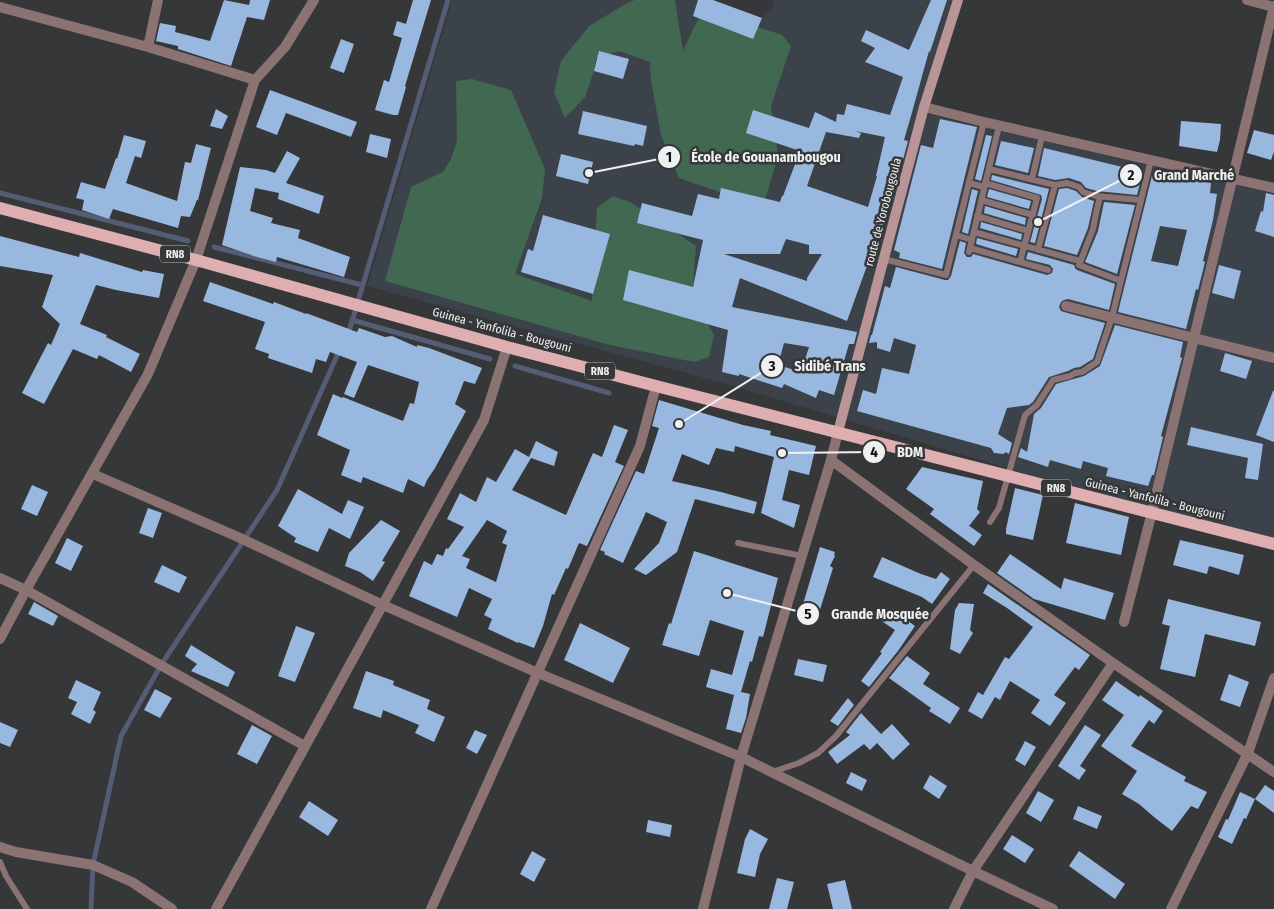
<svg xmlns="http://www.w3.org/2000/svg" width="1274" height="909" font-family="'Fira Sans Condensed',sans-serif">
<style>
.built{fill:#3c4249}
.green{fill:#416952}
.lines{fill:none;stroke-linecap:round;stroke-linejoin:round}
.stream{stroke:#545d75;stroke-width:5}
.building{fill:#99b8df;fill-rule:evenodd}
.service{stroke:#8b7374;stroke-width:6}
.minor{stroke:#8b7374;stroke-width:10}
.tertiary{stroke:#8b7374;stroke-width:10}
.secondary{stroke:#ba9597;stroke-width:10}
.primary{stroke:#deaeb1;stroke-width:12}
.labels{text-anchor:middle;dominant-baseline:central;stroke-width:5;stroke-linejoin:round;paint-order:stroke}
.shield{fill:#353739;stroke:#b7b8ba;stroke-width:1}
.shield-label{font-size:11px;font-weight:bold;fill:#eff0f2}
.street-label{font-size:12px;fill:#eff0f2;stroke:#353739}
.leader{fill:none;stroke:#eff0f2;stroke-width:2}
.callout-dot{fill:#eff0f2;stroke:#353739;stroke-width:2}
.mark-label{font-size:15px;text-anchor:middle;font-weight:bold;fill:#111}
.callout-label{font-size:14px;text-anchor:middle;font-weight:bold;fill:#eff0f2;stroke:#353739;stroke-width:5;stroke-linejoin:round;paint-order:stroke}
</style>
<rect width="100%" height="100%" fill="#353739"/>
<path class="built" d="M452,0H713L762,18L772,8L774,0H953L918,112L1274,194V539L1024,473L716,381L367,286Z"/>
<path class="green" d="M635,0H675L683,51L695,25L704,9L782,35L791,46L771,106L778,156L763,207L679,178L661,135L651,81L650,62L619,51L596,59L594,71L585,97L565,118L554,92L561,61L589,26L629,2Z
M472,79L511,90L545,169L542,198L515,274L592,301L597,208L613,196L630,202L696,246L692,297L714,335L709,357L694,362L610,345L385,281L411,187L443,172L451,159L457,141L456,81Z"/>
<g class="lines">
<path class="stream" d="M0,193L188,241
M214,247L362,285
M352,320L490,359
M347,334L350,328L448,0
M515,366L609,393
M91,909L93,865L121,736L161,665L277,490L340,349"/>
</g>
<path class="building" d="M224,0L249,5L250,0H270L264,20L247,17L231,66L178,49V46L156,41L160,23L176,26L175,32L210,41Z
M413,0H431L405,86L406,87L398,115H393L375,110L384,80L389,82L402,38L393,35L397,21L406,24Z
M698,0H713L762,18L753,39L693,16Z
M931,0H947L930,52L929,51L911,116L904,140L908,141L892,201L876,241L847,321L740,278L732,307L857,332L854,344H849L834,395L819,390L816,398L784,384L782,388L739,374V376L722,372L728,330L623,300L629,270L693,287L703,240L637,223L642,203L692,216L698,194L719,199L721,188L780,202L782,196H783L800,151L746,133L753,110L809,128L815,112L836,122L837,114L844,115L847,104L890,115L903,77L865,62L875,48L861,41L866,30L909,50ZM855,131L885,137L876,176H877L868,207L807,186L826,132L859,138L861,133ZM786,239L809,245V254H822L807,278V281L724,254H780ZM784,343L809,347L801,372L778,365Z
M341,39L354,44L344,73L330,68Z
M599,51L629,59L623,79L594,71Z
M270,90L357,122L351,137L286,113L277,135L256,127Z
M216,109L228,116L222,129L210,126Z
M583,111L647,126L643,146L635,144L634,146L578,134Z
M940,119L977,127L942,269L899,258L900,253L894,250L921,145L933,148Z
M1181,121L1221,124L1220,140L1217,152L1179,146Z
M1254,130L1274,135V152L1271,160L1247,153Z
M370,134L391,139L387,158L366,152Z
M124,135L146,141L141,158L135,156L126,183L177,201L185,162L191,163L196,144L211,148L198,200H197L190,217L181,216L178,228L113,209L109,219L82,210L84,200L76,198L81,182L105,189L116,158L117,159Z
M986,135L992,136L981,181L975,179Z
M1001,141L1034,148L1028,173L995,165Z
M1044,148L1143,172L1137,195L1097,191L1086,188L1081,182L1069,178L1055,180L1038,176Z
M287,151L300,158L286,183L324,196L319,214L278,199L279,193L255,188L250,211L273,218L271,223L300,230L298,238L350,257L344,277L277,257L276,262L257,257L222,245L240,167L266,170L275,173Z
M561,154L593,162L588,184L556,176Z
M1153,172L1211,183L1210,193L1217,194L1213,220L1203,261L1205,262L1198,290L1196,289L1186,329L1118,312ZM1160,226L1187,230L1178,266L1151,261Z
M992,175L1049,189L1035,243L1030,242L1042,199L1041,195L991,180Z
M1067,188L1076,191L1082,197L1094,201L1088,228L1077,255L1044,246L1059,189Z
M972,189L978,191L968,234L962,232Z
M989,189L1031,201L1029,209L987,197Z
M1266,193L1274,195V237L1255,231L1261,211L1263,212Z
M1104,202L1135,205L1117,274L1085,262L1098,231Z
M985,206L1026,218L1025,225L984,213Z
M543,215L610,234L593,294L521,272L528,249L533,251Z
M981,222L1022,234L1021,240L980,228Z
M0,236L79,257L80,253L142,272L143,270L164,274L159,298L116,290L96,285L80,324L107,335L106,337L140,354L131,372L99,355L97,359L73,349L44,404L22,393L48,343L51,345L60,324L42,307L53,275L0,266Z
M977,238L1018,249L1016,256L976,244Z
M960,241L966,243L964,253L967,257H971L973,254L1047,275L1052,273L1053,269L1050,265L1026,259L1028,252L1074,265L1075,268L1077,270L1115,284L1109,310L1068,299L1064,300L1061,302L1059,307L1061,311L1064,312L1105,323L1093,359L1080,367L1074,368L1068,371L1049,377L1033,402L1029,405L1007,408L998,434L1012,443L1009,454L1005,452L1004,454L994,453L991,448L857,411L863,390L876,394L882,368L909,374L916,345L894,338L890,352L877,348V342L869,343L871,335H872L885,286L890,288L896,267L945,280H948L951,276Z
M1219,265L1241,271L1234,299L1212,293Z
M210,282L273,304L274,302L306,314V313L357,332L359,328L385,337L392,336L417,347V345L429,348L482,368L475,384L464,381L455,404L466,411L435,468L427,480L424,487L408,479L403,493L363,477L361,483L341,475L350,450L317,435L333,394L342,398L343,397L403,421L410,403L414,404L419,382L368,365L354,398L344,394L357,362L330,352L326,362L316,359L312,373L268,358L269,354L255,349L265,322L203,301Z
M1115,325L1183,342L1180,357L1182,358L1161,436L1163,437L1154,475H1152L1148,486L1106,476L1108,468L1083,461L1081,469L1050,460L1048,467L1018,457L1021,448L1027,452L1034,414L1041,408L1056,384L1084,376L1100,366Z
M1225,353L1252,361L1246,379L1220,371Z
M1273,391H1274V442L1256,435Z
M659,400L743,425L771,431L770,435L816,446L809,475L789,470L782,500L800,505L794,528L761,513L774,457L735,446L734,452L716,448L709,465L682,454L672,481L721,492L757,502L754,514L695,499L677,552L646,575L634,569L659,543L667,522L646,512L623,563L604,554L605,552L600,550L636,471L644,474L659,428L652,426Z
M614,425L628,430L615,462L624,466L587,546L579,543L568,569L566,568L554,595L552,594L543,626L534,648L518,642V643L488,629L492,619L484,615L492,599L469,588L457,617L409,596L424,561L432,565L437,554L443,556L446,548L448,549L464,527L447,519L460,493L476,502L487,477L496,482L515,449L529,457L536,441L558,452L554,466L531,458L512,490L566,515L593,453L602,457ZM487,520L507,531L502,543L507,545L496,582L466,568L470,559L462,556Z
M1191,427L1263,444L1258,480L1245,478L1248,458L1187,445Z
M922,467L983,481L977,509L980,512L969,526L968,525L982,535L974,546L930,514L934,509L906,489Z
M32,485L48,492L37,516L21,509Z
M1015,488L1043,495L1033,540L1006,534V529Z
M298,489L342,514L348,500L364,507L350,539L329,528L318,552L294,542L296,538L278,526Z
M1075,503L1129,517L1121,555L1066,543Z
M148,508L162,513L153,538L139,533Z
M381,520L400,531L382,561L385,562L373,581L360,572L345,566L349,553Z
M67,538L83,546L71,571L55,563Z
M1180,540L1244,555L1239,575L1209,566L1207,574L1173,565Z
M820,547L835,552L834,555L835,556L830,566L833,568L818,616L801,611Z
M694,551L778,578L763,637L759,636L752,662L750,661L741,692L750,694L746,718L741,733L726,729L734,695L706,687L711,669L732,675L744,631L710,620L699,656L662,645L669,623L671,624Z
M1010,554L1061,589L1064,578L1114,593L1105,620L1034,599L997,573Z
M882,557L921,574L936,579L941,572L950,579L932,604L922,597L873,577Z
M162,565L187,577L179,593L154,582Z
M988,584L1090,655L1079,670L1075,667L1054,695L1066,703L1050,726L1031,713L1040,700L1010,681L1000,700L995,697L982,719L968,711L978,692L983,695L1005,657L1009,659L1033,627L1007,608L983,593Z
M1168,599L1261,622L1255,646L1205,634L1195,677L1160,669L1170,626L1162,624Z
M34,602L58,616L53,626L28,614Z
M959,603L974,604L970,630L973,633L960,654L950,649L955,610Z
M892,609L915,626L898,651L869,687L861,681L882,653L880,652L895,630L883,622Z
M580,623L630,648L613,683L564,660Z
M296,626L315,633L295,682L278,676Z
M191,645L235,672L228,687L191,671L197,664L185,656Z
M907,656L930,673L923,684L960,708L950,724L929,711L931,708L889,678Z
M798,659L827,665L823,682L794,675Z
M366,671L394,681L393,685L430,700L427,709L445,717L434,742L415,733L419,725L383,710L381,718L353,708Z
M1229,674L1249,682L1240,707L1220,700Z
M76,680L101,692L93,710L96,712L90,724L71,714L77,702L68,698Z
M1116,681L1139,697L1140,695L1163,711L1154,724L1149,720L1131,746L1186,777L1184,781L1207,792L1198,809L1191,806L1172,831L1154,817L1139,804L1122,794L1137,771L1101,746L1124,715L1102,700Z
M155,689L172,698L160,718L144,710Z
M848,698L854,705L838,726L830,721Z
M861,713L881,734L892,724L910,744L893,760L877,743L870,750L864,744L837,764L828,752L850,735L846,732Z
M0,722L18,730L10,747L0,743Z
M252,725L272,736L257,764L237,754Z
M1085,725L1101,735L1080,766L1086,770L1079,780L1058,766Z
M475,730L487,735L477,754L466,748Z
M1025,741L1036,747L1025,766L1015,760Z
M851,772L867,780L862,791L846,783Z
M930,775L947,786L939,799L923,788Z
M1265,785L1274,791V813L1255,799Z
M1038,791L1054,800L1041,822L1026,813Z
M1240,792L1255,799L1246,819L1244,818L1232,844L1218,837L1226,819L1228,820Z
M309,801L338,820L328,836L299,817Z
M1078,806L1102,816L1097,829L1073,819Z
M648,820L672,825L670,837L646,832Z
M750,829L768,839L760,854L755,877L737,873L745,839Z
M1012,835L1034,849L1025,863L1003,849Z
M532,851L546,859L534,882L520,874Z
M1079,851L1125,884L1115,899L1069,866Z
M777,878L794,882L787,909H769Z
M845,880L852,909H833L827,884Z"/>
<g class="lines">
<path class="service" d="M989,169L1055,185L1067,183L1079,187L1083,192L1096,196L1140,200
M1032,179L1042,136
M969,183L984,187
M985,183L1037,198L1020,262
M1100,197L1096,213L1093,229L1079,265L1121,281
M981,200L1033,215
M977,216L1028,231
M974,232L1080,261
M956,235L972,240
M970,248L1048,270
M1038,250L1055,185
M969,252L999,126
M884,259L946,275L984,122
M990,522L999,508L1025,415L1037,405L1053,380L1070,376L1075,373L1082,372L1097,362L1112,317L1151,160
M738,543L802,556
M772,772L799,763L818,753L836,736L974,565
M0,862L6,876L27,909"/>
<path class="minor" d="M1247,0L1274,7
M0,7L148,47L255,80
M148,47L158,0
M924,107L984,122L1274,188
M1066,306L1274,358
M831,460L974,565L1113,663L1274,772
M93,474L238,537L383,605L538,673L741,757L973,871L1053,909
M0,578L26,590L305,746
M1124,622L1152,512L1274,6
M0,639L26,590L148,374L196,260L255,80L285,47L314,0
M0,847L16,852L93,865L132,882L172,909
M216,909L484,420L507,347
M431,909L640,446L656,386
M954,909L973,871L1113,663
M1171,909L1248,753L1274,678"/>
<path class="tertiary" d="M703,909L741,757L831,460L838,432"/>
<path class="secondary" d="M838,432L924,107L958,0"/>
<path class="primary" d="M0,208L196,260L507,347L656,386L1274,544"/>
</g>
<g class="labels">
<g class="shield">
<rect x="160" y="245.5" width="30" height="17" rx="4"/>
<rect x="585" y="362.5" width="30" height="17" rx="4"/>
<rect x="1041" y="479.5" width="30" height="17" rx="4"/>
</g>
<g class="shield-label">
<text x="175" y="254">RN8</text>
<text x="600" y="371">RN8</text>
<text x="1056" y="488">RN8</text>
</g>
<g class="street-label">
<text transform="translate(883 212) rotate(-75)">route de Yorobougoula</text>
<text transform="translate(502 330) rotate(15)">Guinea - Yanfolila - Bougouni</text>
<text transform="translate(1155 499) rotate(14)">Guinea - Yanfolila - Bougouni</text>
</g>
</g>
<path class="leader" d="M589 173L669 157M1038 222L1131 175M679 424L772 366M782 453L874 452M727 593L808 614"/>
<g class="callout-dot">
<circle cx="589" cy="173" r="5"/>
<circle cx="1038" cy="222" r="5"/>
<circle cx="679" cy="424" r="5"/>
<circle cx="782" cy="453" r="5"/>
<circle cx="727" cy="593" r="5"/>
<circle cx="669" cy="157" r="12"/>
<circle cx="1131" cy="175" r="12"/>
<circle cx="772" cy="366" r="12"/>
<circle cx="874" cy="452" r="12"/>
<circle cx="808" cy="614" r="12"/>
</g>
<g class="mark-label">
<text x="669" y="162">1</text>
<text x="1131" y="180">2</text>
<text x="772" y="371">3</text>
<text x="874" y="457">4</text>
<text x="808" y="619">5</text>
</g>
<g class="callout-label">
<text x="766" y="162">École de Gouanambougou</text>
<text x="1194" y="180">Grand Marché</text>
<text x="830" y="371">Sidibé Trans</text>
<text x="910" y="457">BDM</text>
<text x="880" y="619">Grande Mosquée</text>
</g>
</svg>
